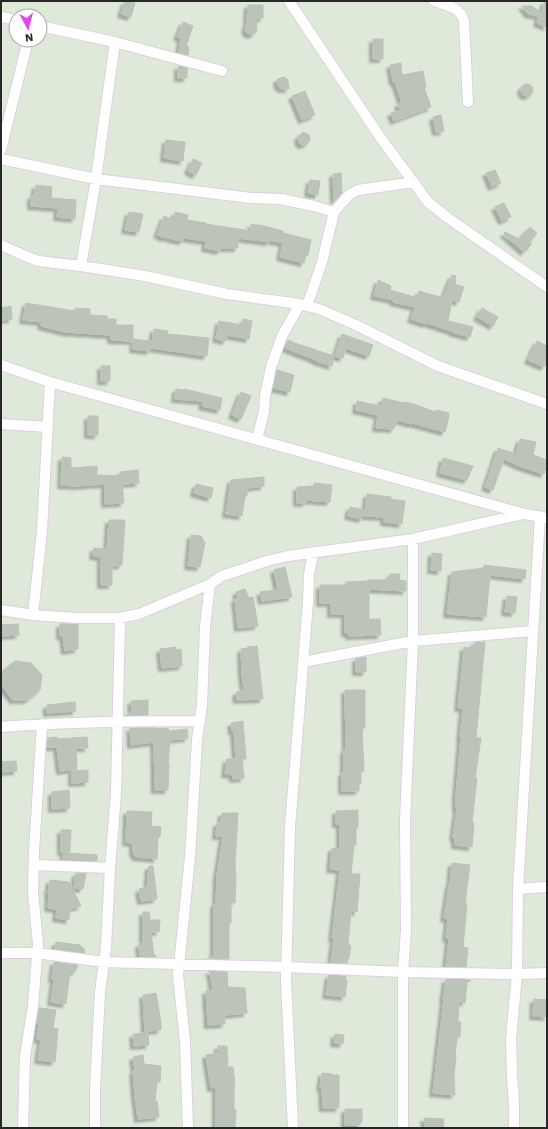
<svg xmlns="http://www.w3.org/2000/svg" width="548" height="1129" font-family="'Work Sans',sans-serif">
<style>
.building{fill:#bcc4ba;stroke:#b8c4b4;filter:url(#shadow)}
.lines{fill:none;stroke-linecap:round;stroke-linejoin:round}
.street-casing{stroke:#decfdf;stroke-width:12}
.street{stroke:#fff;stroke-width:10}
</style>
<defs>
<filter id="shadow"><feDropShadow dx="-3.5" dy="3.5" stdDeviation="1" flood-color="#0004"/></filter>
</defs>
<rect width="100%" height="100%" fill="#dee9da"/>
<path class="building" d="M125,1L135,3L131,17L121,14Z
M545,1H547V27L537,23L539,16L528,14L522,6H532L541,13Z
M248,5H263V18H256L257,30L256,32L252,35L248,34L245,30L247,22Z
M183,22L193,26L188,41H187V47H189L188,55L179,53L181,38L177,37Z
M373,39H383V59H373Z
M401,63L402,75L423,71L426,87H424L431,107L394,121L391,113L400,110L398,104L402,103L395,82H393L390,65Z
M178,66L187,68V78H178Z
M284,77L288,80V82L289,89H282L278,86L277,81L278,79Z
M521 90a6 6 0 1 1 12 0a6 6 0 1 1-12 0Z
M305,91L315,115L302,120L292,96Z
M441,115L444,131L436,132L433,117Z
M303,132L309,135L310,140L307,144L301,145L299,142L298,137Z
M166,140L185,142L183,161L164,158Z
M193,159L202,163L196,175L188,171Z
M495,170L501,183L492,187L486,173Z
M341,173L342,193L334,201L333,174Z
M310,180L320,181L318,195L308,193Z
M36,185L52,187L51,198L76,200L75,219L57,217L58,208L31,206V196H34Z
M504,203L511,217L502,221L495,207Z
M129,212L143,214L139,232L125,230Z
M175,212L188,215L187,220L206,223V224L251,231V224L264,226L283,231V233L311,240L308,255H306L304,263L280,257L283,243L269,240V242L238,238V248H221L220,251L205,248L206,241L184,238L183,241L171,239V238L161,237V235H157L164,216L174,220Z
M530,227L537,233L529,243L532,244L524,252L504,234L505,232L519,239Z
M452,275L456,276L455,284L464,287L459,302L452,300L448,321L473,327L470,337L452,332V331L427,323L426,324L411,319L415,307L393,302L394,300L374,296L378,280L391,286L390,290L418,298L419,291L443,298Z
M26,303L75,311V308L90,309V315L107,316V319H116V325H133V341L111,340V335L65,332L41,326L42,322L23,320Z
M11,306L12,319L2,320L1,308Z
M482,308L498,317L493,326L477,317Z
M243,319L252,321L249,339L227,335L226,341L216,339L219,321L243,325Z
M154,329L168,331L167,334L209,338L207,356L151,348Z
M342,334L373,345L369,356L346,348L343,358L335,356Z
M134,339L151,341L150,351L133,349Z
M288,340L295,343L334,356L332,366L316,361V360L285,348Z
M537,341L547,346V362L544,367L528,360Z
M101,366H110V381H101Z
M277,370L294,375L290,392L273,388Z
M176,389L184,390V389L222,398L220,410L202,406L203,401L175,399Z
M241,392L251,396L241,419L232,415Z
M383,398L404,403L405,402L414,404L435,412L436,410L449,413L448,417H449L445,432L412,423V424L397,420L394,429L376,428L378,415L356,410L357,401L381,406Z
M88,416H98V435H88Z
M520,439L536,442L533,455L547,460V464L544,474L522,467L504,459L493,490L485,487L498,448L516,454Z
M62,457L71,458V468L97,466V475L120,476V472L138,470L139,483L122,484L124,503L105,504V484L76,486L61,485Z
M443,458L473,466L467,480L440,473Z
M264,477V486L247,488V496H245L242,516L226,514L231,480Z
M314,483L332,485L330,502L306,500V503H297V487L314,486Z
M196,484L213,488L211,498L194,493Z
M367,494L391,497V499L405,501L402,524L384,522V517L365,516Z
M350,507L365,510L362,519L348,516Z
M109,520H125L122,565L112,566V585H101V557L93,556L94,548L107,549Z
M191,535L201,536L205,543L200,567L188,566Z
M432,553L442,554L441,571L431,570Z
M484,565L526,570L525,579L490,575L486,617L447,614L452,572L484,568Z
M285,567L292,597L262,601L260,592L278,590L274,570Z
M390,574H400L399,580L406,581V591L369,589V619H380L381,635L349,636V633H345V614H331V603H320V585H346V582L368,581V580H390Z
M245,589L249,598L253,597L258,626L238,628L235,599L238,598L236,592Z
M507,596L517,597L515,613L505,612Z
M18,624L19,635L1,636V625Z
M60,624H78V649L65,651L63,636H60Z
M475,642H485L476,738H481L475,778H477L472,823H474L472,847L455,845V838H453L457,808H456V795L461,737H460L463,708H458L464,647L474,648Z
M257,646L263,699L237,700L236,692L244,690L242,674L241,649L248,648L247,647Z
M176,647V650L181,649L182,666L162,668L160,649Z
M366,657V672H356V658Z
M15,661L31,663L42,675L40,690L28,700H13L3,687V671Z
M345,690H365V728H362L364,771H361V784H359V791H342V773H344V750H346L345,691Z
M148,700V715H128V713L132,712L131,701Z
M75,702L76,711L47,713V705Z
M243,721L246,759H241H242L244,778L233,779V775L225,774L227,759H236L234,731H232L231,723Z
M130,728H156V729L168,728L169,731L187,729L188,738L170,740L168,763H169L168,790H155L154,742L131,745Z
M57,737V739L87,737L88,748H76L77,769L60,771L57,747H47L48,738Z
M16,761L17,771L1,772V762Z
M88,770V782L72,783V771Z
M69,790L70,808L52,809V792Z
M358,810V827H356V845H354L351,874H360L357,912L351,911L348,945H351L349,959L348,958L347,963L331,962L334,938H332L340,870L330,869L332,848L340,849V824H336V811Z
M127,811L152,812L151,826L161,827L160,837H158L157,859L137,857L135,856L133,852V843L126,842Z
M222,813H238L235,865L236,878L235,903H231V923H229V959L209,958V956L214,957V904H216L217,875L223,836H216L217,823H221Z
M61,830H71L70,852H61Z
M64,853L97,855V861L63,860Z
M452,863L470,865L465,903L467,904L463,947L468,948L466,967L446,966L449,939L446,938L448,919L444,918L449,884H450Z
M149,866H153L157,899L141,901L139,889L147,888Z
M76,873L86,874L83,889L74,888Z
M50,880L69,882L81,906L70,909L69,920L56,918L57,909L48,908L49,894H48Z
M143,912H149L150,920H160L159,932H151L154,956L156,955V957L140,956L139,944H143Z
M56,942L80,945L84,949L85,953L55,949Z
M54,962L78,965L75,972L70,971L66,1004L51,1002L54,979H52Z
M208,971L227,972L228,987L245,988L247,1013L225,1015V1024L208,1025L206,991L213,990L210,972Z
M329,975L346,976L345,980H347L345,997L326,995Z
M446,979L470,980V982H467L465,1003L459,1002L458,1022H461L460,1037H457L455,1056H456L454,1077L455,1095L433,1093L444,999H443Z
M156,993L161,1023V1030L145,1031L143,995Z
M534,999L547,1000V1017L533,1016Z
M39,1008L56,1010L53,1028L58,1029L55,1062L38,1060L41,1040L37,1039L39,1024H37Z
M148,1033L149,1045L134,1046L133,1034Z
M335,1034L344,1035L343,1044L334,1043Z
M218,1046H227L228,1067H233L235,1086H234V1109L236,1110L235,1128H216V1087L211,1088L206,1055L218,1053Z
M143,1055L144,1064L161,1066L160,1082L157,1081L155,1101H157L159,1117L138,1119L135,1096L133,1071H135L133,1057Z
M322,1073L332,1074V1075H339V1108H323L322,1088H320Z
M345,1109H362V1122H360V1125H345Z
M424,1118L444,1119L443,1128H425Z"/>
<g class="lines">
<g class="street-casing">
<path id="street" d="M289,1L380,137L428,202L448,218L547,287
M434,1C446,5 460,7 464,21L468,102
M1,17L16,20
M40,26L115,42L222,71
M1,150L28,40
M1,159L96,179L251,198L281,199L314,206L334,212
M1,245L23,255L38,261L81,266L145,276L227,294L300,304L319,309L356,325L438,366L547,404
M81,266L96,179L115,42
M307,306L322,262L334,212L349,195L358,190L414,182
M1,365L50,382L525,514L547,518
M1,424L48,427
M257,439L264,412L265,396L271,367L282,336L300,304
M1,610L33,615L77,618H120L139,614L210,584L222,576L267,561L288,556L413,539L523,514
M33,615L42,531L50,382
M303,662L413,641L533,631
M1,727C67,722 134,721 200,721
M34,865L110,868
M518,889L547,887
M1,953H37L104,962L286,967L403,972L517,974L547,973
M23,1128L25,1056L33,1006L38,944L33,892L34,852L42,724
M95,1128V1089L100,992L106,947L110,868L116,793L120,618
M188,1128L185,1041L178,975L190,857L197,740L202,705L205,627L210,584
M293,1128L286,980L290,827L308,602L309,574L313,554
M403,1128V972L406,930L405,821L413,641V539
M514,1128V1103L512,1077L511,1039L517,974L518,889L540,516"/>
</g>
<use href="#street" class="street"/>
</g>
<rect width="548" height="1129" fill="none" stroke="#272727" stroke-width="4"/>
<g transform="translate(28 28) rotate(173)"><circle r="19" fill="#ffffff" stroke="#a9a9a9"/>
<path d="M0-3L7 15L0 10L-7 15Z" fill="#e145eb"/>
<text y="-6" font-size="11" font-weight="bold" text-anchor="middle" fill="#272727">N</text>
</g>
</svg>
